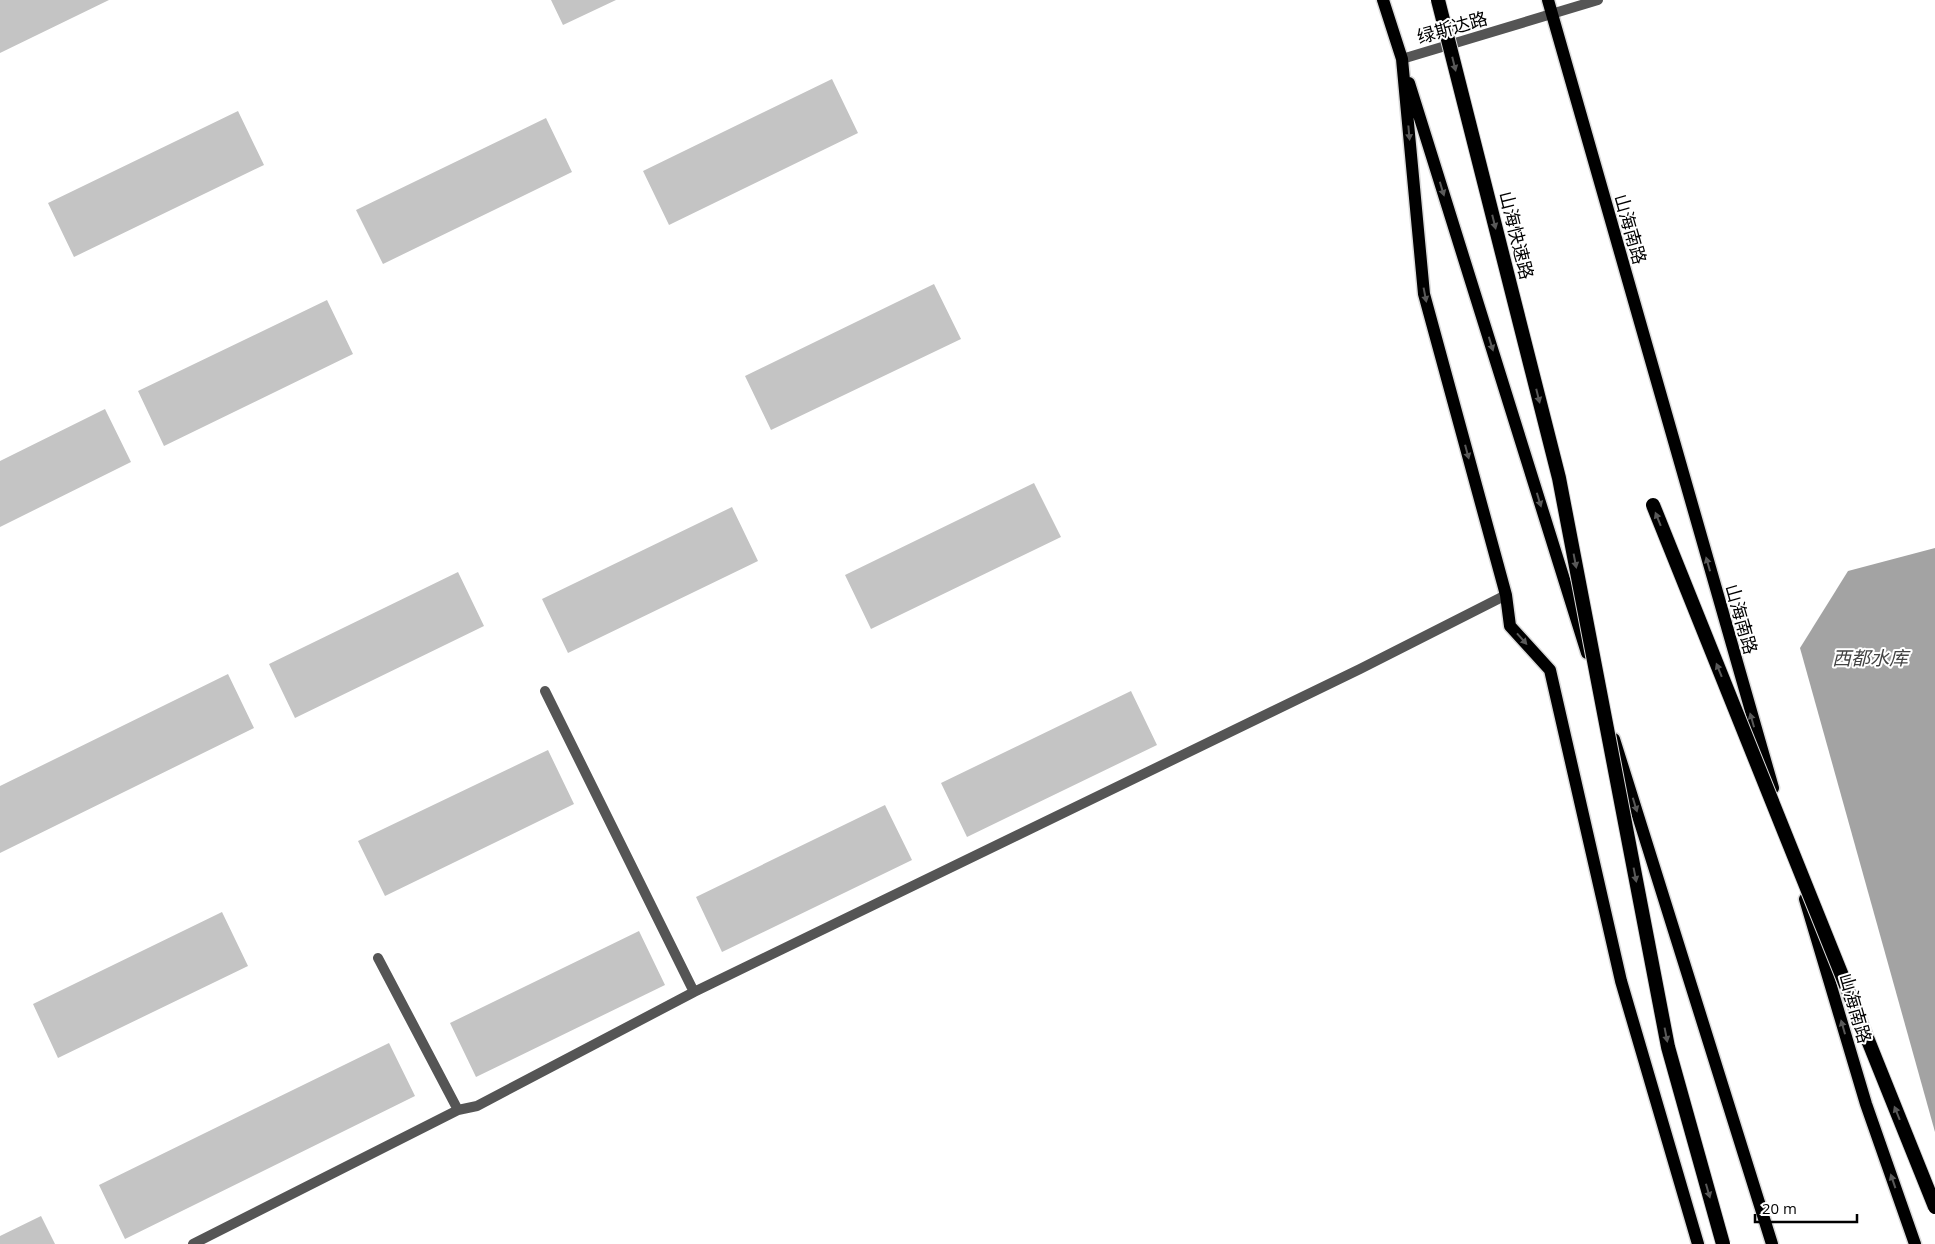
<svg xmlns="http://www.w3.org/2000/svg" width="1935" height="1244" font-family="'Open Sans','Noto Sans SC',sans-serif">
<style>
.water{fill:#a3a3a3}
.building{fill:#c4c4c4}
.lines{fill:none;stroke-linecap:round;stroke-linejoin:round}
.primary-casing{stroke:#dbdbdb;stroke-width:15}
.minor{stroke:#555;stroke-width:10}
.tertiary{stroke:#555;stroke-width:10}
.primary{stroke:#000;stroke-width:12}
.trunk-bridge-casing{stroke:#dbdbdb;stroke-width:16;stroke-linecap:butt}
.trunk-bridge{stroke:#000;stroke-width:14}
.oneway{fill:#595959}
.labels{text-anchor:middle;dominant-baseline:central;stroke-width:4;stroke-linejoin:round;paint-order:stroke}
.street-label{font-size:18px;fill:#000;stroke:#fff}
.water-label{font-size:19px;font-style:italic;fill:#444;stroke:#fff}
</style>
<rect width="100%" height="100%" fill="#fff"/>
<path class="water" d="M1935,548V1132L1800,648L1848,571Z"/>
<path class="building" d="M0,0H109L0,53Z
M551,0H616L563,25Z
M832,79L858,133L669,225L643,171Z
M238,111L264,165L74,257L48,203Z
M546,118L572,172L383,264L356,210Z
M934,284L961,339L771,430L745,376Z
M327,300L353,354L164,446L138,391Z
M105,409L131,462L0,527V461Z
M1034,483L1061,537L871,629L845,575Z
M732,507L758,561L568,653L542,599Z
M458,572L484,626L295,718L269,664Z
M228,674L254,728L0,853V786Z
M1131,691L1157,745L967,837L941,783Z
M548,750L574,804L385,896L358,841Z
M885,805L912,860L722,952L696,897Z
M222,912L248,966L58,1058L33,1004Z
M639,931L665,985L476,1077L450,1023Z
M389,1043L415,1096L125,1239L99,1185Z
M41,1216L55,1244H0V1236Z"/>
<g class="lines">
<g class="primary-casing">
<path id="primary" d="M1383,0L1402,59L1424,294L1506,595L1510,626L1550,670L1621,981L1698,1244
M1548,0L1773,788
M1409,83L1587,653
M1614,739L1772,1244
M1805,899L1866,1104L1915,1244"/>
</g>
<path class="minor" d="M545,691L694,992
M378,958L458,1110
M193,1244L458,1110L477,1106L694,992L1360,669L1506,595"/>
<path class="tertiary" d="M1402,59L1598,0"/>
<use href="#primary" class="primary"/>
<g class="trunk-bridge-casing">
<path id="trunk-bridge" d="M1438,0L1559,478L1668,1047L1723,1244
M1653,505L1935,1207"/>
</g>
<use href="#trunk-bridge" class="trunk-bridge"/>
</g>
<defs><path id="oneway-solid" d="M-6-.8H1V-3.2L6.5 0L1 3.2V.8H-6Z" transform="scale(1.25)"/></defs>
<g class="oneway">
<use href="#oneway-solid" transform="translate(1454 64) rotate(76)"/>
<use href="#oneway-solid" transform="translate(1409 133) rotate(85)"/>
<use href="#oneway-solid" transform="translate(1442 189) rotate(73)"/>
<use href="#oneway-solid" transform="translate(1494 222) rotate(76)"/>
<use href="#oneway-solid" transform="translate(1425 295) rotate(79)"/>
<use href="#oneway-solid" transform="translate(1491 344) rotate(73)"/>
<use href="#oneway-solid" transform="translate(1538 396) rotate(76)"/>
<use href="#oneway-solid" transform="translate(1467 452) rotate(75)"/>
<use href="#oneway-solid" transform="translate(1539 500) rotate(73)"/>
<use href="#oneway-solid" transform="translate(1658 519) rotate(-112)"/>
<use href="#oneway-solid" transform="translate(1575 561) rotate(79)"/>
<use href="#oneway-solid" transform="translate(1708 564) rotate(-106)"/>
<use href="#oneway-solid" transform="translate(1522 639) rotate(48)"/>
<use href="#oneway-solid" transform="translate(1719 670) rotate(-112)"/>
<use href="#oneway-solid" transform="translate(1752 720) rotate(-106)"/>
<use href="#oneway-solid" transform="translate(1635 805) rotate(73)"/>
<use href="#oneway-solid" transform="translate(1635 875) rotate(79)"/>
<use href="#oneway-solid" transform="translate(1843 1027) rotate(-106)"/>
<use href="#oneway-solid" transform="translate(1666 1035) rotate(79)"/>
<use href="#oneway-solid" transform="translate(1897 1113) rotate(-112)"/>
<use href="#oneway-solid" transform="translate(1893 1181) rotate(-109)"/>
<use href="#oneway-solid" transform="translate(1708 1191) rotate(74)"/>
</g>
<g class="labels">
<g class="street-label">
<text transform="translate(1452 27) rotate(-16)">绿斯达路</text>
<text transform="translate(1631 229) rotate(74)">山海南路</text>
<text transform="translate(1517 235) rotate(76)">山海快速路</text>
<text transform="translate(1742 619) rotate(74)">山海南路</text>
<text transform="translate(1856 1008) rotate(74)">山海南路</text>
</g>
<g class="water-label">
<text x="1870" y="658">西都水库</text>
</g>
</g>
<path d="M1755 1214v8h102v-8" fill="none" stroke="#000000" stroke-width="2.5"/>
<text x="1762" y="1214" font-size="15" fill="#000000" stroke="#ffffff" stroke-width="4" paint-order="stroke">20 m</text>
</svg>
